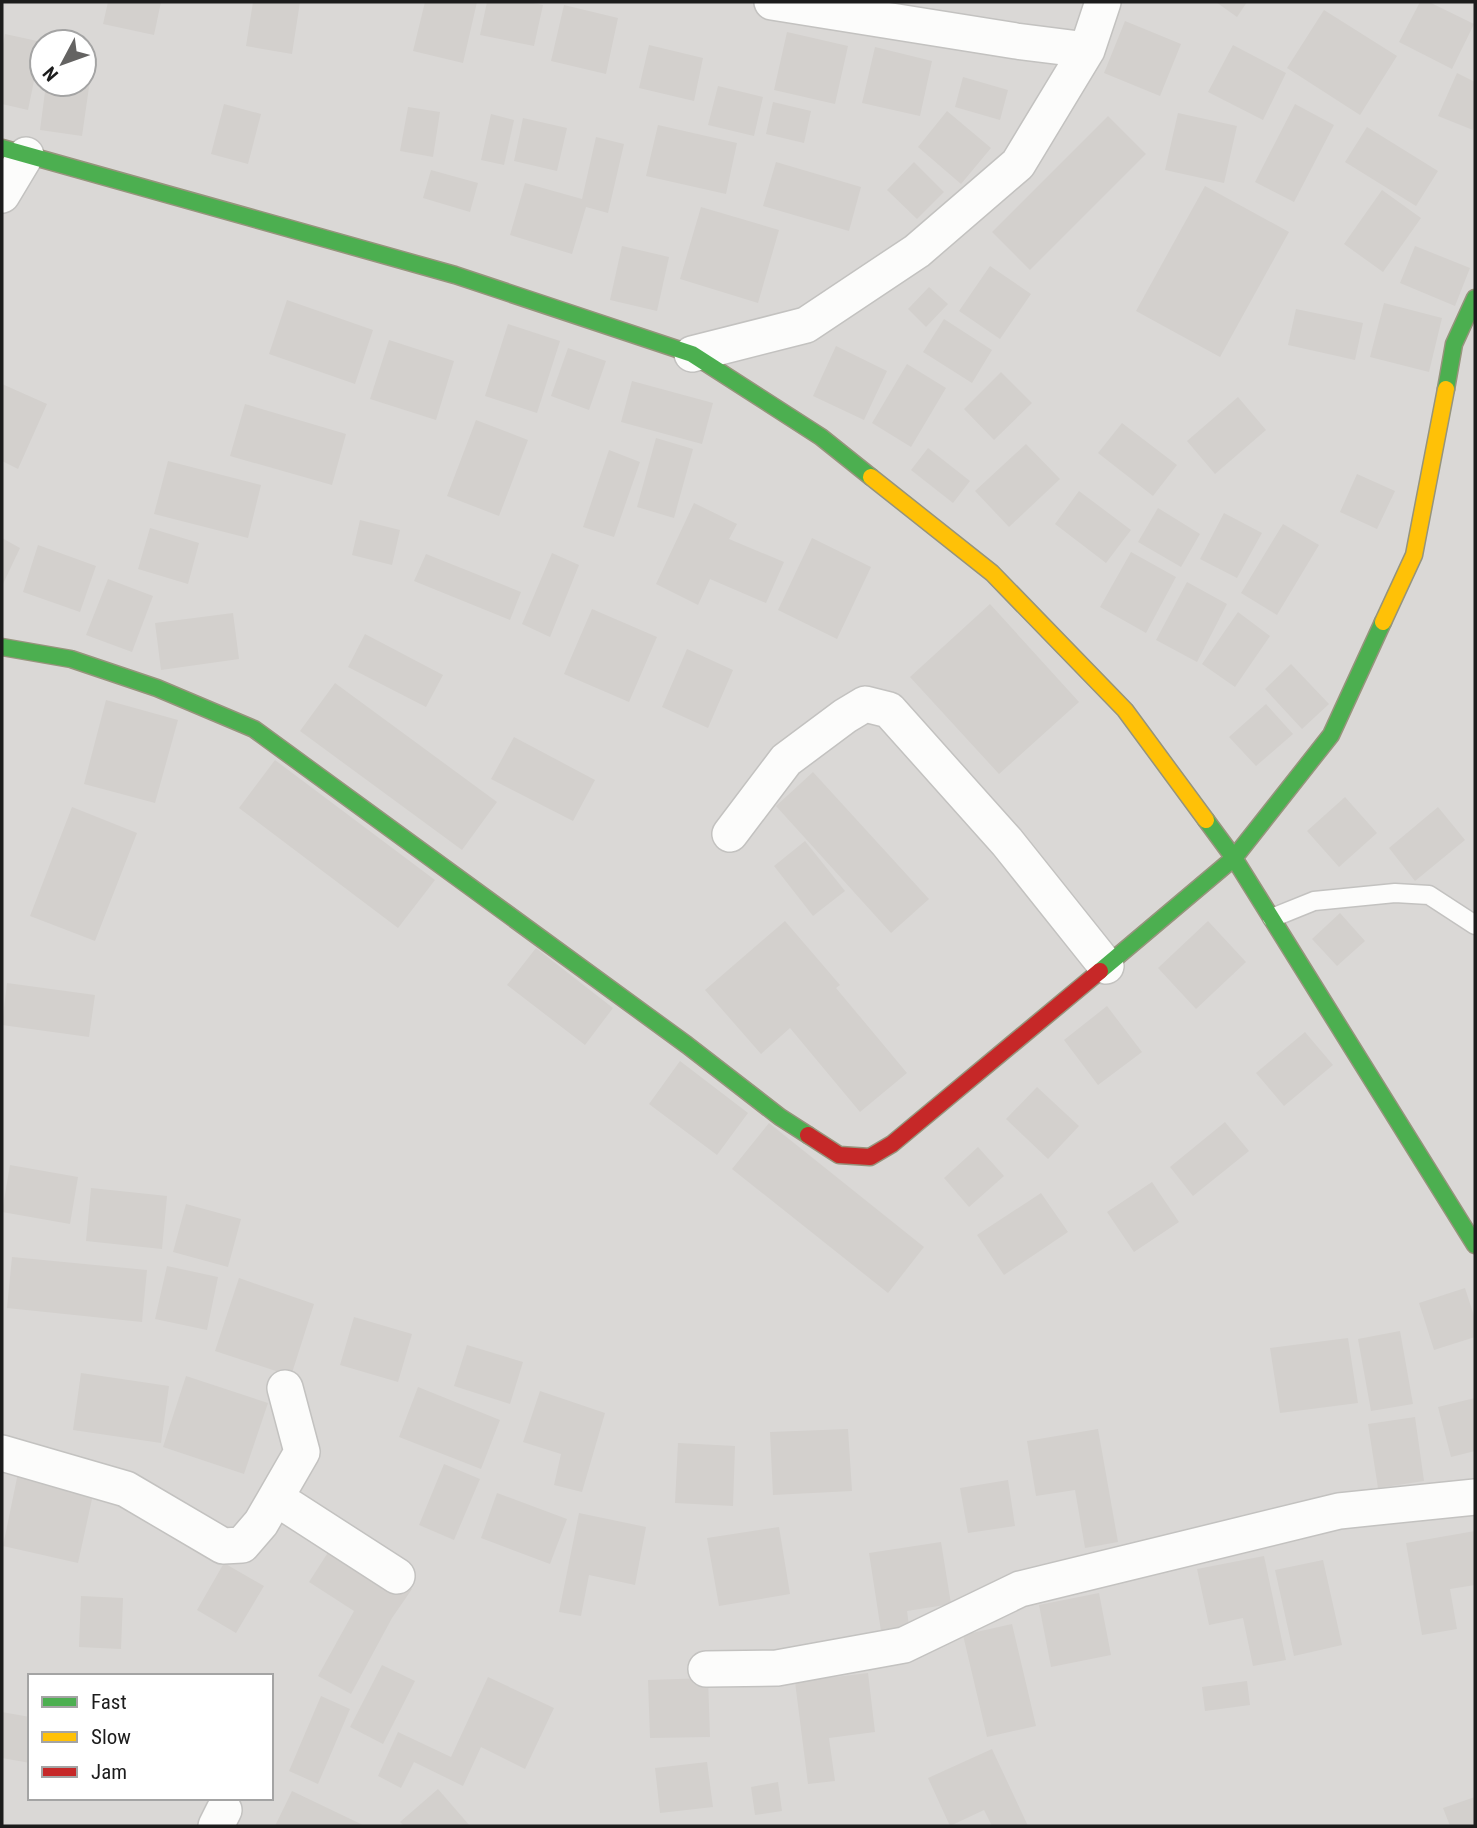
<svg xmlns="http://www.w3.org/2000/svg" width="1477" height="1828" font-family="'Roboto Condensed',sans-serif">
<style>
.residential{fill:#dad8d6;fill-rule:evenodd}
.building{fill:#d3d0cd}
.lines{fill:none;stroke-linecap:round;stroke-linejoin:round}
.lane-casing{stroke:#c3c2c0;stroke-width:21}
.street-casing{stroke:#c3c2c0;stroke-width:38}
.fast-casing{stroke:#96947c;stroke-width:19}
.slow-casing{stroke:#96947c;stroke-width:19}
.jam-casing{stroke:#96947c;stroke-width:19}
.lane{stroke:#fcfcfb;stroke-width:18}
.street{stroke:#fcfcfb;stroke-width:35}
.fast{stroke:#4caf50;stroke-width:16}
.slow{stroke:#ffc107;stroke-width:16}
.jam{stroke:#c62828;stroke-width:16}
</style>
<rect width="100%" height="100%" fill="#ebe8e4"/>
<path class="residential" d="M2,2H1475V1826H2ZM42,42H84V84H42ZM30,1676H271V1798H30Z"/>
<path class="building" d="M108,2H161L154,35L103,24Z
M253,2H300L292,54L246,46Z
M425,2H477L463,63L413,51Z
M487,2H528L543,5L534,46L480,35Z
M1216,2H1247L1237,17Z
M1420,2H1429L1474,24L1452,69L1399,42Z
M564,5L618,18L606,74L551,61Z
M1324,10L1397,56L1360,115L1287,68Z
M1125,21L1181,44L1160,96L1104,73Z
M787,32L848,46L835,104L774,90Z
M5,34L42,42L28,110L2,104V49Z
M649,45L703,58L694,101L639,88Z
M1233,45L1286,73L1263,120L1208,92Z
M875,47L932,61L920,116L862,103Z
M84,58L93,59L82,136L40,130L46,84H84Z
M1457,73L1475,82V124L1473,130L1438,116Z
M963,77L1008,90L1000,120L955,107Z
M718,86L763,97L754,136L708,125Z
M773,102L811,111L804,143L766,134Z
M224,104L261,114L248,164L211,154Z
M1295,104L1334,125L1294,202L1255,182Z
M408,107L440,112L433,157L400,151Z
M947,111L991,148L961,184L918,147Z
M1178,113L1237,126L1224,183L1165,170Z
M491,114L514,120L504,165L481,160Z
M1108,116L1146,154L1030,270L992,232Z
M523,118L567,128L557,171L514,161Z
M658,125L737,143L726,194L646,176Z
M1367,127L1438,171L1416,206L1345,162Z
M596,137L624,144L608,213L586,207L572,254L510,235L525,183L582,199Z
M776,162L861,187L849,231L763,206Z
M914,162L944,192L917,219L887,190Z
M431,170L478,183L470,212L423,198Z
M1205,186L1289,232L1220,357L1136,311Z
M1382,190L1421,218L1383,272L1344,244Z
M701,207L779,230L758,303L680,279Z
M622,246L669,257L657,311L610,300Z
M1415,246L1470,268L1455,306L1400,283Z
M990,266L1031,294L1000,339L959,311Z
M929,287L948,304L926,327L908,309Z
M287,300L373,330L355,384L269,354Z
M1384,303L1442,318L1429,372L1370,357Z
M1296,309L1363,323L1355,360L1288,345Z
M944,319L992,350L972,383L923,352Z
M508,324L560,341L537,413L485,396Z
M389,340L454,361L436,420L370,399Z
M836,346L887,371L864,420L813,396Z
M568,348L606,361L589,410L551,396Z
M907,364L946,388L911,447L872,423Z
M1001,372L1032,403L994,440L964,409Z
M632,381L713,403L702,444L621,422Z
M2,384L47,404L18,469L2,461Z
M1238,397L1266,430L1215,474L1187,441Z
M245,404L346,434L332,485L230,456Z
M476,420L528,440L499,516L447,496Z
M1122,423L1177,465L1153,496L1098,453Z
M656,438L693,449L674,518L637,507Z
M1026,444L1060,479L1009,527L975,491Z
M928,448L970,481L953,503L911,470Z
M609,450L640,462L614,537L583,527Z
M168,461L261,485L248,538L154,514Z
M1357,474L1395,491L1377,529L1340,512Z
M1079,491L1131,530L1106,563L1055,524Z
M694,503L737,524L729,539L784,562L766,603L710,579L698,605L656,584Z
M1158,508L1200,534L1181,567L1138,542Z
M1224,513L1262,533L1237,578L1200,559Z
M360,520L400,530L392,565L352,555Z
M1283,524L1319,545L1277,615L1241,593Z
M150,528L199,543L188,584L138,569Z
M2,538L20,548L2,586Z
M812,538L871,567L837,639L778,610Z
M38,545L96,566L80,612L23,592Z
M1131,552L1176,577L1146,633L1100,607Z
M552,553L579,565L550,637L522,624Z
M426,554L521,592L510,620L414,581Z
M108,579L153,596L132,652L86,635Z
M1187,582L1227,604L1197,662L1156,640Z
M990,604L1079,702L999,774L910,677Z
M592,609L657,637L629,702L564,674Z
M1238,612L1270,636L1235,687L1202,664Z
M233,613L239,659L161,670L155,623Z
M365,634L443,675L426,707L348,667Z
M687,649L733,670L708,728L662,707Z
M1291,664L1329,704L1302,729L1265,689Z
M335,683L497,802L462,850L300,731Z
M106,700L178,720L155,803L84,784Z
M1266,704L1293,734L1256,766L1229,737Z
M514,737L595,780L573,821L491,779Z
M275,760L435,880L398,928L239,808Z
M813,772L929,899L891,933L776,806Z
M1345,797L1377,833L1339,867L1307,831Z
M72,807L137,833L95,941L30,916Z
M1438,807L1465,840L1415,881L1389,848Z
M805,841L845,891L813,916L774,866Z
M1340,913L1365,941L1337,966L1312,939Z
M785,921L840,985L836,988L907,1073L860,1112L790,1028L761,1054L705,990Z
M1208,921L1246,962L1196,1009L1158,968Z
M536,948L613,1008L585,1045L507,985Z
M7,983L95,995L89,1037L2,1025Z
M1107,1006L1142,1052L1098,1085L1064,1040Z
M1305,1032L1333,1065L1284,1106L1256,1073Z
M680,1061L748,1113L717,1155L649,1104Z
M1037,1087L1079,1126L1048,1159L1006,1119Z
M1225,1122L1249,1151L1193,1196L1170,1167Z
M769,1123L924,1247L888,1293L732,1169Z
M978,1147L1004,1176L969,1207L944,1178Z
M10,1165L78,1177L70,1224L2,1212Z
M1152,1182L1179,1222L1134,1252L1107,1212Z
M91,1188L167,1196L162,1249L86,1241Z
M1041,1193L1068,1232L1004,1275L977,1235Z
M186,1204L241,1219L228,1267L173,1252Z
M12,1257L147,1270L142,1322L7,1308Z
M167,1266L218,1277L207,1330L155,1319Z
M239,1278L314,1304L291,1376L215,1351Z
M1465,1288L1475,1319V1337L1434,1350L1419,1303Z
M354,1317L412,1334L398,1382L340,1365Z
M1400,1331L1413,1404L1371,1411L1358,1339Z
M1348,1338L1358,1403L1280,1413L1270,1348Z
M467,1345L523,1362L510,1404L454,1386Z
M81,1373L169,1386L161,1443L73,1430Z
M186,1376L268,1403L244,1474L163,1447Z
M418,1387L500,1420L481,1469L399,1437Z
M540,1391L605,1413L582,1492L554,1485L561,1454L523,1442Z
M1475,1398V1451L1451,1457L1438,1407Z
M1415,1417L1424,1481L1378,1488L1368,1424Z
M848,1429L852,1491L773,1495L770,1432Z
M1098,1429L1118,1542L1085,1548L1075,1490L1036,1496L1027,1441Z
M678,1443L735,1446L733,1506L675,1503Z
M444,1464L480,1479L454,1540L419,1525Z
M18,1473L94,1490L78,1563L3,1546Z
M1008,1480L1015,1526L968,1533L960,1488Z
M497,1493L567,1519L550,1564L481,1538Z
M579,1513L646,1527L635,1585L589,1575L581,1616L559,1612Z
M779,1527L790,1594L719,1606L707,1538Z
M1475,1531V1585L1450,1589L1457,1629L1422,1635L1406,1543Z
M336,1540L412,1589L392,1618L351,1694L318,1676L354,1611L309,1582Z
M941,1542L951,1604L907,1611L911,1641L883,1644L869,1553Z
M1264,1556L1286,1660L1253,1666L1243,1618L1209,1625L1197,1569Z
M1323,1560L1342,1645L1294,1656L1275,1570Z
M224,1563L264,1586L236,1633L197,1610Z
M1099,1593L1111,1655L1051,1667L1039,1605Z
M81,1596L123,1598L121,1649L79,1647Z
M1012,1624L1036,1726L987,1737L963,1635Z
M382,1665L415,1681L383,1744L350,1727Z
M868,1673L875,1732L829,1738L835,1781L808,1784L795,1682Z
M488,1677L554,1708L525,1769L481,1747L463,1786L414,1762L401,1788L378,1776L398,1732L451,1757Z
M708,1678L710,1737L650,1738L648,1680Z
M1247,1681L1250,1705L1205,1711L1202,1687Z
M321,1696L350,1709L318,1784L289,1771Z
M2,1712L30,1717V1763L2,1758Z
M992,1749L1028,1826H992L984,1810L950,1826L928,1778Z
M707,1762L713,1807L660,1813L655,1768Z
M778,1782L782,1811L755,1815L751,1787Z
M438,1789L470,1826H404L400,1822Z
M292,1791L365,1826H275Z
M1475,1797V1826H1450L1443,1808Z"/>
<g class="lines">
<g class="lane-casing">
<path id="lane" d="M1272,918L1314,901L1395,893L1429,895L1475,925"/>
</g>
<g class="street-casing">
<path id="street" d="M772,2L1016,41L1087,50
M2,195L26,155
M692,354L806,325L917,251L1018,164L1087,50L1103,2
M730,834L786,760L845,716L865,704L889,710L1007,842L1106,966
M2,1453L126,1489L223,1546L242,1545L261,1523L302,1452L285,1388
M276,1498L397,1576
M706,1669L777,1668L904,1645L1020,1589L1339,1511L1475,1497
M216,1826L224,1810"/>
</g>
<g class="fast-casing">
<path id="fast" d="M2,148L455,275L692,354L821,437L871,477
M1446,389L1454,344L1475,298
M2,647L71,659L157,688L254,729L687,1045L780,1117L808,1135
M1206,820L1234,858L1475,1245
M1100,971L1234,858L1331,735L1383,622"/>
</g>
<g class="slow-casing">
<path id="slow" d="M871,477L992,573L1125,710L1206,820
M1383,622L1414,555L1446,389"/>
</g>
<g class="jam-casing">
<path id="jam" d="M808,1135L839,1155L870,1157L892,1144L1100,971"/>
</g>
<use href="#lane" class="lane"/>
<use href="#street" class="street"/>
<use href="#fast" class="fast"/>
<use href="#slow" class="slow"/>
<use href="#jam" class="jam"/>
</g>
<rect width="1477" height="1828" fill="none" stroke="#1c1c1c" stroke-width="7"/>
<rect x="28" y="1674" width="245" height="126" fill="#ffffff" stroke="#a4a4a4" stroke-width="2"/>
<rect x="42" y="1697" width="35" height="10" fill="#4caf50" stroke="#a4a4a4" stroke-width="2"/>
<text x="91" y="1709" font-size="21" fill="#1c1c1c">Fast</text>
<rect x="42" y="1732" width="35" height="10" fill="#ffc107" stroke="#a4a4a4" stroke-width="2"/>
<text x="91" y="1744" font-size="21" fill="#1c1c1c">Slow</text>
<rect x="42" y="1767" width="35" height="10" fill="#c62828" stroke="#a4a4a4" stroke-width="2"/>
<text x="91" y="1779" font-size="21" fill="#1c1c1c">Jam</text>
<g transform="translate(63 63) rotate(229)"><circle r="33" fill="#ffffff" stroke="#a4a4a4" stroke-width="2"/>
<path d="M0-5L12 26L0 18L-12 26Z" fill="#646362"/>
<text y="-10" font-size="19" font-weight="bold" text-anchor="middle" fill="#1c1c1c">N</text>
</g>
</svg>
